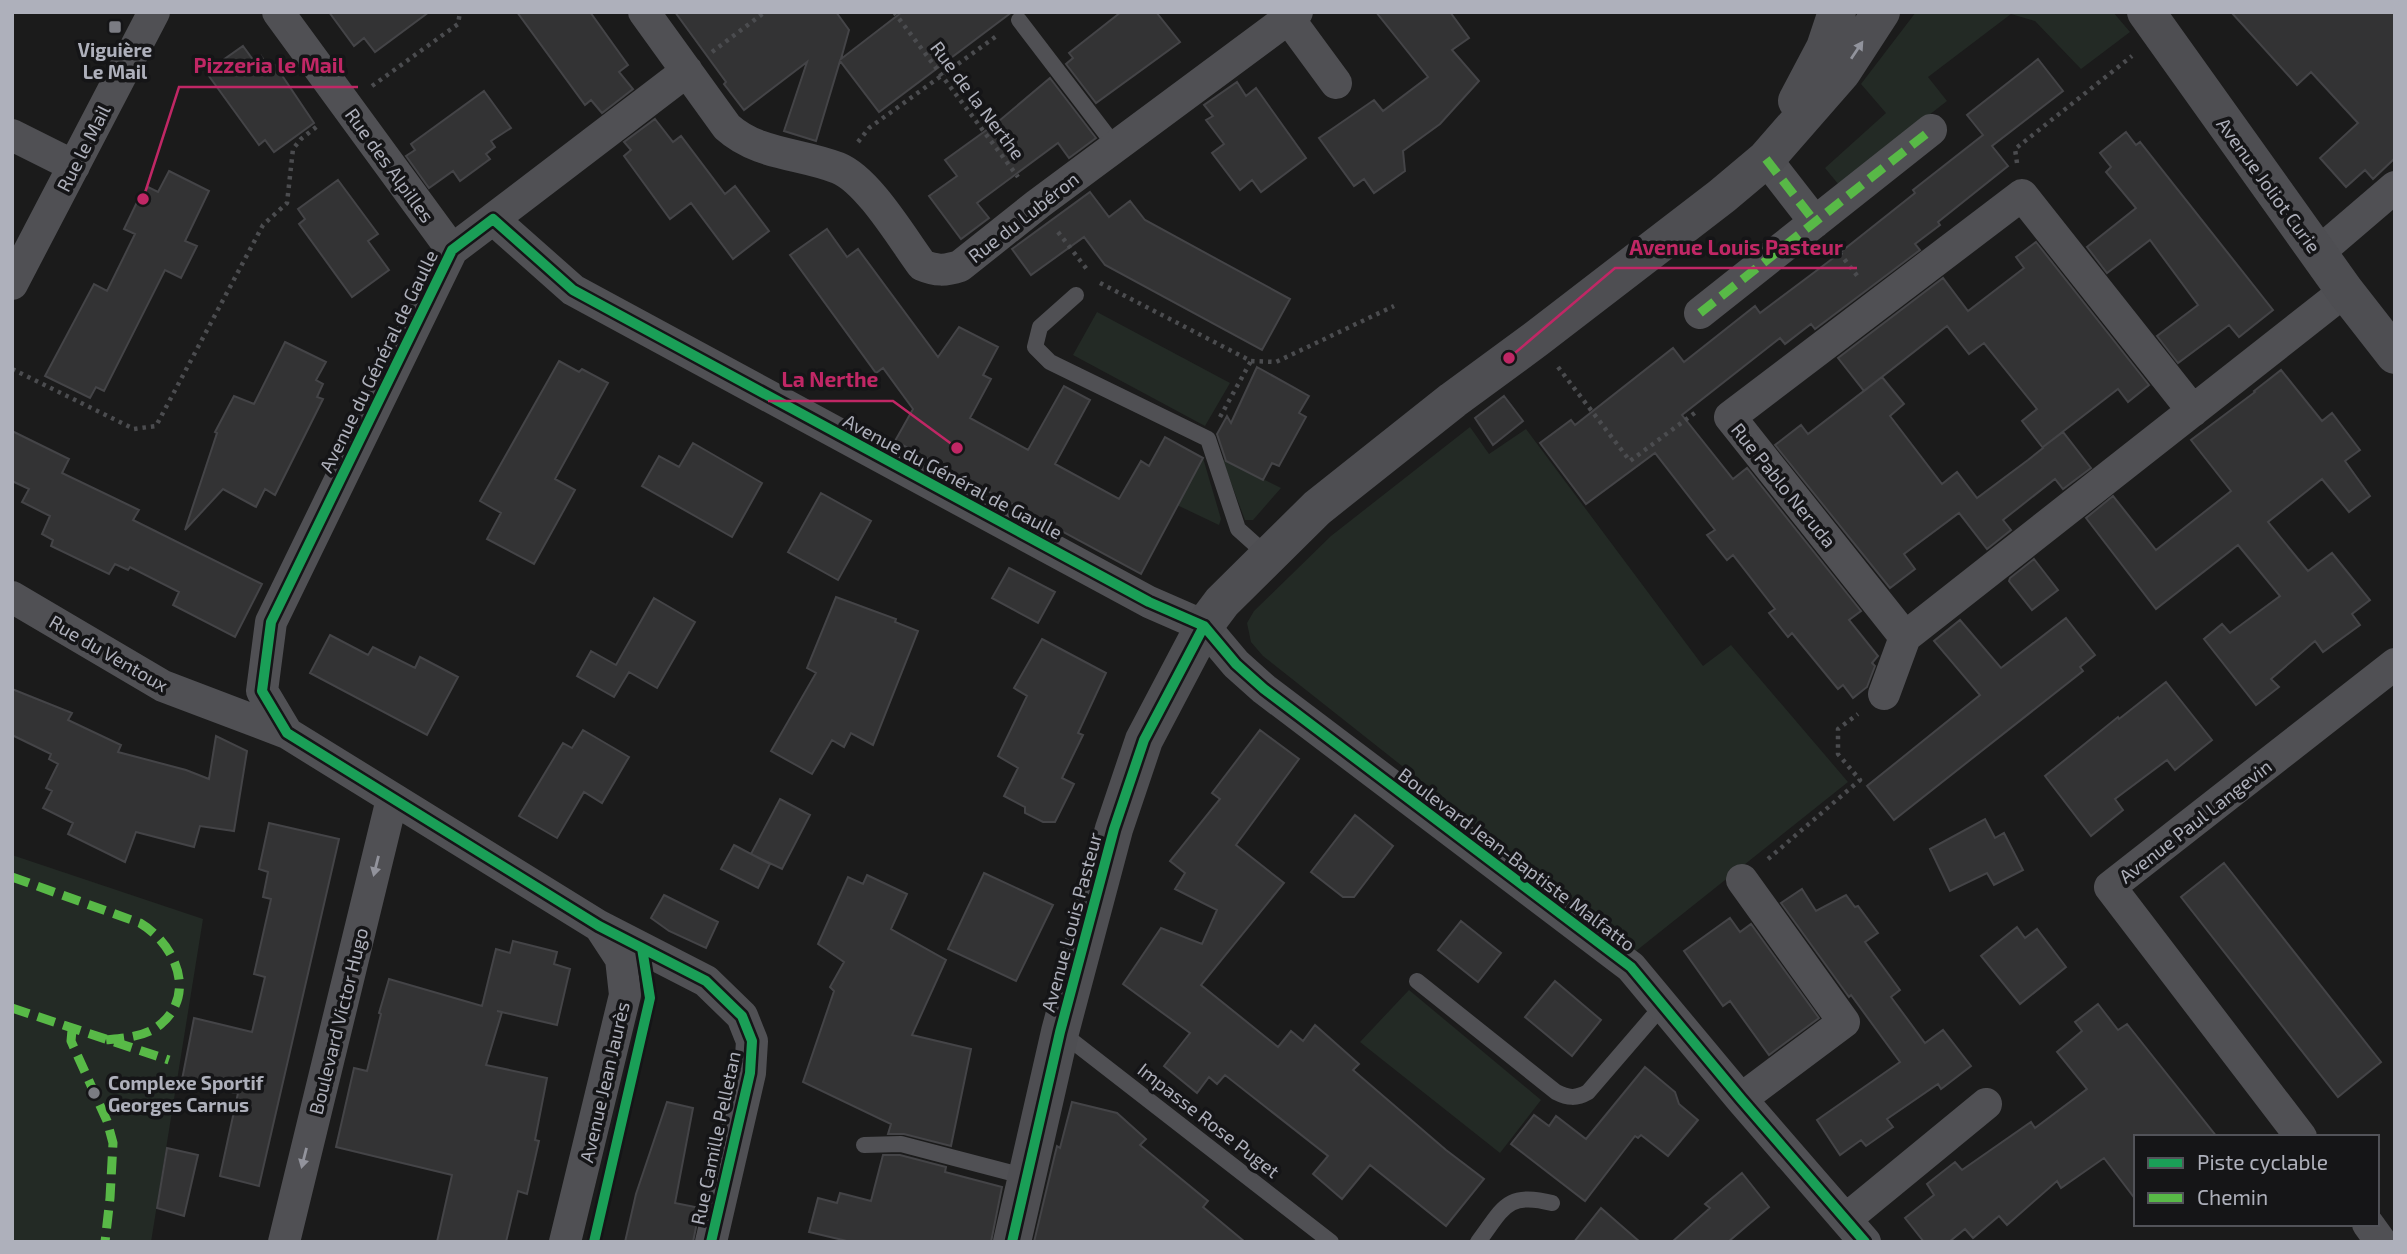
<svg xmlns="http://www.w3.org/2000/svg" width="2407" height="1254" font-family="'Exo 2',sans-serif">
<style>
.green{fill:#232a25}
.building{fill:#333334;stroke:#444447;stroke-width:2}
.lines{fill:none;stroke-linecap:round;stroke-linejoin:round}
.path{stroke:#4b4c4f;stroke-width:4.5;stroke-dasharray:3.5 5;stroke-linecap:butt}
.lane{stroke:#505054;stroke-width:16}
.street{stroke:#505054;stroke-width:32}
.secondary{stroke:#4e4e52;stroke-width:38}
.quiet{stroke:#58b947;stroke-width:9;stroke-dasharray:18 9;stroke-linecap:butt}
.cycleway-casing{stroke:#151517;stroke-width:15}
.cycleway{stroke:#1a9f57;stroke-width:10}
.oneway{fill:#91939c}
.oneway2{fill:#92939c}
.poi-dot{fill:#7b7c83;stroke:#151517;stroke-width:2.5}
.labels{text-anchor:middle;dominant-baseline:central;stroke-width:7;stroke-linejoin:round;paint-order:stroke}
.poi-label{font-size:19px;font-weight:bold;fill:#aeb0bb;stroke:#151517}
.street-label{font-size:19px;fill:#aeb0bb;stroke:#151517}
.leader{fill:none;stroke:#c02765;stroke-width:2.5}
.callout-dot{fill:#c02765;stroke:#151517;stroke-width:2.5}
.callout-label{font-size:21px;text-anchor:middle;font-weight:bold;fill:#c02765;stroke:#151517;stroke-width:7;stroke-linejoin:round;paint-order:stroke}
</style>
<rect width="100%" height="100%" fill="#1b1b1b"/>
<path class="green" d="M1916,12H2113L2130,32L2081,69L2035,21L2011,14L1928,77L1947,101L1839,185L1825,168L1886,113L1861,84Z
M1097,312L1230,383L1205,426L1073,355Z
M1470,427L1489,454L1526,429L1703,666L1731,645L1848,782L1636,951L1263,656L1251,642L1247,623L1254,611L1331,536Z
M1203,458L1221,519L1219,525L1177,505Z
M1222,459L1281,488L1253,520H1245Z
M12,855L203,919L151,1242H12Z
M1409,990L1541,1100L1500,1153L1360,1042Z"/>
<path class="building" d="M329,12H429L375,52L364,38L354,46Z
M517,12H590L628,65L619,72L633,89L602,113L591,100L585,105Z
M675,12H836L849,30L841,59L902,12H1012L879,112L840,61L816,141L784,131L807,62L744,110L724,84L726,82Z
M1121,12H1156L1180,42L1096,103L1066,64L1073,58L1069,53Z
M1376,12H1450L1469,38L1452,50L1479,81L1440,124L1403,151L1405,171L1374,193L1364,179L1354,186L1319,138L1374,100L1383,111L1428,77Z
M2231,12H2395V158L2373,179L2365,170L2346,187L2320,158L2358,123L2311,72L2297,85Z
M243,46L254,61L261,56L270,69L275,65L314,123L274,152L265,140L259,145L206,72Z
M2038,59L2063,91L1992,146L2008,166L1938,222L1940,225L1915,244L1920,250L1815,329L1811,324L1785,344L1780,338L1682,415L1733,479L1747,468L1861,611L1849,620L1878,656L1872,663L1875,666L1867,687L1853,698L1843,685L1838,689L1792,633L1788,637L1769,613L1775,609L1733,555L1727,560L1707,535L1715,530L1655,453L1586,504L1540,443L1571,420L1575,425L1673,348L1684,362L1755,306L1760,313L1832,259L1915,193L1913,190L1983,135L1967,115Z
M1050,78L1096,138L1069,158L1058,143L977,203L989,218L961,239L929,196L957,176L945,160L999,121Z
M1237,82L1246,96L1256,88L1306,158L1261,192L1252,180L1240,190L1212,153L1224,144L1206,120L1213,116L1204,105Z
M484,91L511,128L491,141L495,147L486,154L490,159L460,181L453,171L429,188L406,156L415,150L411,144Z
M655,119L673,142L681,136L725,194L735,186L769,231L733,259L691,203L670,219L624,156L631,150L624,142Z
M2126,132L2136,145L2140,142L2273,310L2239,337L2229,325L2178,363L2157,336L2198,305L2150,240L2107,273L2087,247L2136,208L2106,172L2111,167L2100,153Z
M169,171L209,191L185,241L197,246L181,278L165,270L104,391L96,387L90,398L45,376L94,284L107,291L135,234L124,229L140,196H142L148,187L158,192Z
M338,180L378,234L368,241L389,270L352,297L299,224L305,219L298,209Z
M1090,192L1109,217L1130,201L1145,220L1290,299L1262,350L1105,265L1084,237L1031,275L1012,249Z
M827,229L847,257L858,249L938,357L959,327L998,347L983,375L991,379L970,418L1028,450L1064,386L1090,400L1055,464L1119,499L1141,461L1149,466L1165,437L1203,458L1141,574L895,441L913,409L883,368L876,373L790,255Z
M2036,242L2149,385L2128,402L2118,389L2043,447L2063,432L2091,468L2063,489L2055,479L2003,520L2011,530L1987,549L1959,513L1904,554L1915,569L1890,588L1775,445L1801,425L1808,434L1882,377L1904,404L1890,416L1942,484L1957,472L1977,498L2028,460L2043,448L2022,421L2037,409L1984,343L1969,354L1947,326L1864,391L1838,358L1943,278L1968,311L2024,268L2016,257Z
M285,342L326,362L316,380L323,384L317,397L323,399L275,495L265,489L256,507L223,489L185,530L217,433L215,432L234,396L254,404Z
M559,361L579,372L582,369L608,383L555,479L575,490L534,564L487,539L501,513L480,501Z
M1257,367L1309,396L1299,413L1306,417L1279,466L1272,463L1263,480L1226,461L1217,434L1227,416L1231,423Z
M2281,370L2322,421L2332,413L2360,450L2345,461L2370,496L2349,512L2322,479L2268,522L2308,571L2332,553L2370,600L2352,614L2360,625L2323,652L2315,641L2271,679L2279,687L2256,705L2204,639L2222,624L2230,633L2280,596L2238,545L2156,609L2086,518L2113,496L2156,550L2231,491L2191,440L2255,392L2254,391Z
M1504,396L1523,421L1493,445L1475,418Z
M12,431L69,459L62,473L139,510L133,520L262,584L235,637L173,605L179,592L130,567L128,570L115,564L109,574L51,546L53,540L42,534L50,516L22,502L29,489L12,481Z
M693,443L762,483L732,537L642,486L659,456L679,467Z
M821,493L871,521L838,580L788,552Z
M2034,559L2058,590L2032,610L2009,581L2010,578Z
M1009,568L1055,592L1038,623L992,598Z
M836,597L896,619L895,622L918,631L873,745L851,733L844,747L832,740L812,774L771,751L816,673L807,668Z
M654,598L695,622L657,688L629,672L614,697L577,676L591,651L616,665Z
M2066,618L2095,655L2080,667L2083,671L1894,820L1867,786L1980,695L1934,641L1960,620L2001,668Z
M330,635L368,655L373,647L415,668L420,657L458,677L427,735L310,673Z
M1042,639L1106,673L1078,733L1083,735L1062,778L1074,784L1055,822H1043L1025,813V807L1004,796L1018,768L998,756L1027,696L1014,688Z
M2166,682L2212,740L2175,770L2167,760L2115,799L2123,810L2091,836L2045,776L2118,717L2119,719Z
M12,689L72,713L68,720L121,745L118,752L186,770L209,779L216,736L247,751L234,831L200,826L194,847L136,832L125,862L68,834L73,823L43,808L52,791L46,788L58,764L49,759L51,754L12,735Z
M583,730L629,757L602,803L584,792L557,838L519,816L563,743L572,748Z
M1260,730L1299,759L1236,845L1284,883L1201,985L1278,1047L1291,1031L1303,1041L1315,1025L1359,1064L1353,1070L1446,1150L1484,1179L1446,1226L1370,1165L1342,1199L1313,1174L1328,1156L1225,1075L1217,1084L1209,1077L1197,1093L1164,1066L1190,1033L1123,984L1161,928L1202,944L1217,910L1175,889L1185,873L1170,861L1220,799L1212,793Z
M780,799L810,815L782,869L751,854Z
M1355,815L1393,846L1354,897H1343L1311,872Z
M1985,819L1995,838L2004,833L2023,870L1994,885L1987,873L1950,891L1930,849Z
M269,823L339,839L259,1186L220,1176L238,1093L181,1085L194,1018L252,1032L265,977L254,974L271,899L263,897L268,872L259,869Z
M734,845L770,864L758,888L721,869Z
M2224,863L2381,1062L2338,1097L2181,897Z
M984,873L1053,905L1016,981L948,949Z
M867,875L907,894L891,929L946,960L912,1035L971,1049L951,1146L904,1134H888L891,1124L803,1082L834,991L830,987L844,962L818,944L848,877L863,884Z
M1802,889L1816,911L1846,895L1855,907L1858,906L1878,933L1865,942L1900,990L1891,997L1925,1043L1943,1030L1971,1066L1941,1089L1938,1084L1887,1119L1893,1127L1866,1146L1861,1140L1840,1155L1817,1120L1900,1062L1851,995L1849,997L1781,903Z
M664,895L718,922L706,948L669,931L651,918Z
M1730,918L1740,932L1751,924L1819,1018L1769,1055L1730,1001L1723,1006L1684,951Z
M1461,921L1501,953L1478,982L1438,950Z
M2017,927L2025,938L2037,929L2066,967L2020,1004L1981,956Z
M513,941L557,952L554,964L570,969L557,1025L497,1011L502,1012L486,1065L547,1078L535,1140L539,1141L527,1194L518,1191L506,1242H437L452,1175L336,1147L354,1068L367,1071L381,1014L379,1013L389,979L482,1006L496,949L510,953Z
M1555,981L1601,1020L1572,1056L1525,1017Z
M2098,1004L2118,1030L2127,1024L2217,1137H2136V1200L2104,1158L2061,1188L2057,1181L2007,1225L1999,1216L1973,1238L1965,1229L1949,1242H1924L1905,1218L1934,1195L1927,1184L1955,1162L1962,1170L2031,1122L2035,1128L2087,1089L2057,1052L2082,1031L2075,1022Z
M1645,1067L1675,1092L1679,1104L1698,1120L1668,1156L1641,1135L1638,1138L1635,1136L1585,1201L1511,1144L1534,1115L1549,1126L1556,1116L1586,1139Z
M667,1102L693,1108L675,1203L700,1208L693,1242H625L636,1194Z
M1072,1102L1117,1113L1146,1139L1140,1145L1208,1201L1203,1207L1245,1242H1034L1055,1154L1057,1146L1060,1148Z
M167,1148L198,1155L184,1216L157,1208Z
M883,1155H900L946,1167L945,1172L1002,1187L991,1242H851L809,1232L818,1198L837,1203L840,1193L871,1201Z
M1742,1173L1769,1207L1728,1242H1672L1710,1208L1705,1204Z
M1601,1208L1640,1242H1574Z"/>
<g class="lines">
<path class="path" d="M894,12L1018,177
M712,52L765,12
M372,86L458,24L460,12
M858,142L869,128L998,35
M2017,163L2015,149L2132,56
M1058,232L1089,272
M1834,246L1859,278
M1100,283L1251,361L1276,362L1394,306
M1558,367L1630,461L1696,412
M12,369L134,429L156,426L263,225L287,203L293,149L301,139L320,124
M1220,417L1251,361
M1768,859L1860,780L1838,754V729L1858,714"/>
<path class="lane" d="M1019,20L1116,147
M1076,295L1040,327L1035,347L1050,362L1208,439L1238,529L1267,555
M1417,981L1556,1092C1568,1098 1576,1099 1588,1092L1663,1005
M1062,1033L1331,1242
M864,1145L901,1144L1027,1177
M1478,1242C1503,1209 1506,1191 1552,1203"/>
<path class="street" d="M278,12L452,250
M644,12L727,127C758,155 800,153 838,168C868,180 902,238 922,265C936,271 945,271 960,266L1038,204L1297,12
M1289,19L1336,83
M12,135L74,166
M1766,159L1815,222
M493,219L687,71
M2318,253L2395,187
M12,284L154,12
M1700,313L1931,130
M12,597L163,686L287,733
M1905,637L1730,417L2022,195L2193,411
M1905,637L2345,291
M1884,694L1905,637
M1741,1099L1844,1022L1742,880
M2301,1137L2110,887L2395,664
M1846,1219L1986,1104
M2368,1224L2381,1242
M284,1242L392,799
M565,1242L625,995L621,959L600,927
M711,1242L750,1073L752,1041L742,1016L706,981L599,926L287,733L262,691L271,622L452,250L493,219L573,290L1149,602L1204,626L1236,664L1264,689L1631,967L1741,1099L1865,1242"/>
<path class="secondary" d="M2146,12L2345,291L2395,355
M1797,101L1825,48L1837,12
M1012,1242L1060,1032L1114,829L1144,740L1204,626L1222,602L1317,508L1453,400L1536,339L1722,196L1766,159L1842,72L1881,12"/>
<path class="quiet" d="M1766,159L1815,222
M1700,313L1931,130
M12,877L140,923C174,943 197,992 162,1023C147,1037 124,1038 105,1040
M12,1008L169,1060
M72,1030L71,1041L107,1121L113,1143L110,1198L105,1242"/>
<g class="cycleway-casing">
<path id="cycleway" d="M594,1242L650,998L642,948
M711,1242L750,1073L752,1041L742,1016L706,981L599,926L287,733L262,691L271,622L452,250L493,219L573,290L1149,602L1204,626L1236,664L1264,689L1631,967L1741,1099L1865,1242
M1012,1242L1060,1032L1114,829L1144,740L1204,626"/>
</g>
<use href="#cycleway" class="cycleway"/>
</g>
<defs><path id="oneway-solid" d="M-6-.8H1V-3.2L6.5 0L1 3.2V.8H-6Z" transform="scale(1.75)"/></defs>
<use class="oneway" href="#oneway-solid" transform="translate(1857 50) rotate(-56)"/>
<g class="oneway2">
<use href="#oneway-solid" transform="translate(376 866) rotate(104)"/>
<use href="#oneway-solid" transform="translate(304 1158) rotate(104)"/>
</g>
<g class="poi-dot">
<rect x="108" y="20" width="14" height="14" rx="3.5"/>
<circle cx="94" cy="1093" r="7"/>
</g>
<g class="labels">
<g class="poi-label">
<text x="115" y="49">Viguière<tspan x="115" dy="22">Le Mail</tspan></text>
<text x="108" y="1082" text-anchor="start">Complexe Sportif<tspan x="108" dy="22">Georges Carnus</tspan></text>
</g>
<g class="street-label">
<text transform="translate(978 100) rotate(53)">Rue de la Nerthe</text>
<text transform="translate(83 148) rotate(-63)">Rue le Mail</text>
<text transform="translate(390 165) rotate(54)">Rue des Alpilles</text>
<text transform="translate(2269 185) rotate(54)">Avenue Joliot Curie</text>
<text transform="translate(1023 217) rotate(-38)">Rue du Lubéron</text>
<text transform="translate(378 361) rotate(-64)">Avenue du Général de Gaulle</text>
<text transform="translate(953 476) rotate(28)">Avenue du Général de Gaulle</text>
<text transform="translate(1784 485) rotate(51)">Rue Pablo Neruda</text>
<text transform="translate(109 653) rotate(30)">Rue du Ventoux</text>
<text transform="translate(2195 821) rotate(-38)">Avenue Paul Langevin</text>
<text transform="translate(1517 859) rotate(37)">Boulevard Jean-Baptiste Malfatto</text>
<text transform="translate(1071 922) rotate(-75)">Avenue Louis Pasteur</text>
<text transform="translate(338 1021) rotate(-76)">Boulevard Victor Hugo</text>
<text transform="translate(604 1082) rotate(-77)">Avenue Jean Jaurès</text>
<text transform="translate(1209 1120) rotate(38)">Impasse Rose Puget</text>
<text transform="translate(715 1138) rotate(-78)">Rue Camille Pelletan</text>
</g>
</g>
<path class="leader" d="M143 199L179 87H358M1509 358L1615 268H1857M957 448L893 401H768"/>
<g class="callout-dot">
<circle cx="143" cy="199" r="7"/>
<circle cx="1509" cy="358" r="7"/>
<circle cx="957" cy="448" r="7"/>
</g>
<g class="callout-label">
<text x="269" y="73">Pizzeria le Mail</text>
<text x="1736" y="255">Avenue Louis Pasteur</text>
<text x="830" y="387">La Nerthe</text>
</g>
<rect width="2407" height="1254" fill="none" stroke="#aeb0bb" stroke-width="28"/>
<rect x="2134" y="1135" width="245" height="91" fill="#151517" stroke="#525359" stroke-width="2"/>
<rect x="2148" y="1158" width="35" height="10" fill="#1a9f57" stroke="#525359" stroke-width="2"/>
<text x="2197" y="1170" font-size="21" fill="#aeb0bb">Piste cyclable</text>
<rect x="2148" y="1193" width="35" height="10" fill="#58b947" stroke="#525359" stroke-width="2"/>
<text x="2197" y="1205" font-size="21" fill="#aeb0bb">Chemin</text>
</svg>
